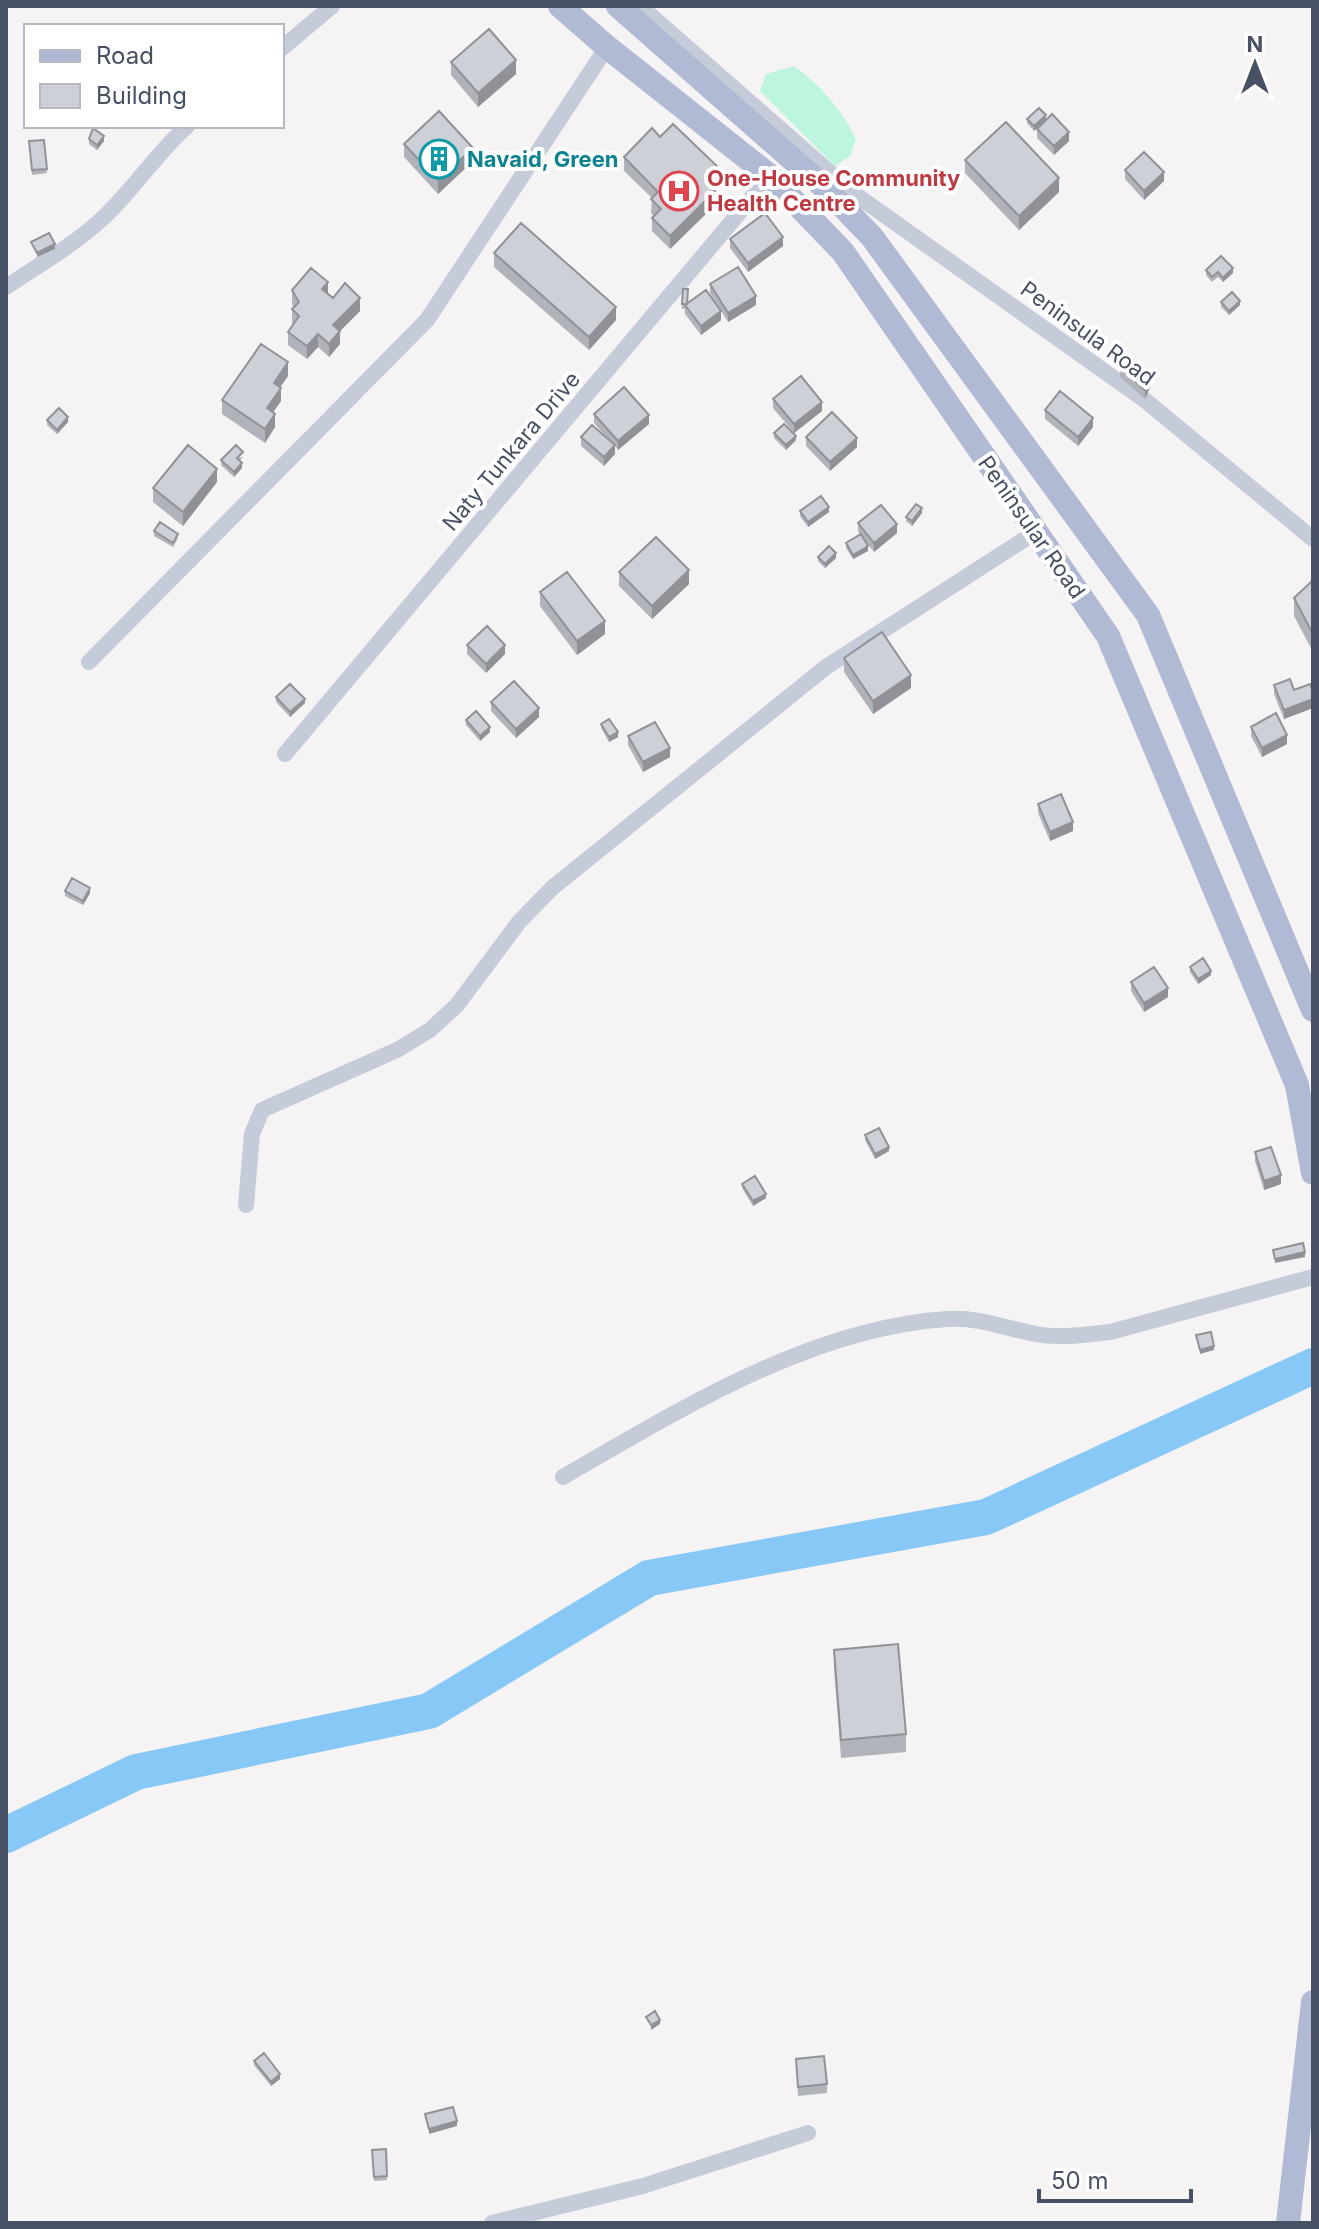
<svg xmlns="http://www.w3.org/2000/svg" width="1319" height="2229" font-family="Inter,sans-serif">
<style>
.green{fill:#bef5df}
.lines{fill:none;stroke-linecap:round;stroke-linejoin:round}
.river{stroke:#87c8f7;stroke-width:36}
.minor{stroke:#c5cbd8;stroke-width:16}
.primary{stroke:#b0bad4;stroke-width:24}
.wall{fill:#b1b3ba}
.shaded-wall{fill:#909297}
.building{fill:#ced0d8;stroke:#909297;stroke-width:2}
.labels{text-anchor:middle;dominant-baseline:central;stroke-width:8;stroke-linejoin:round;paint-order:stroke}
.culture-label{font-size:22px;font-weight:bold;fill:#0d838f;stroke:#fff;text-anchor:start}
.health-label{font-size:22px;font-weight:bold;fill:#be3a42;stroke:#fff;text-anchor:start}
.street-label{font-size:22px;fill:#485063;stroke:#fff}
</style>
<rect width="100%" height="100%" fill="#f5f3f3"/>
<path class="green" d="M794,66C821,85 841,109 856,139L850,156L835,166L760,91L766,74Z"/>
<g class="lines">
<path class="river" d="M6,1835L136,1772L429,1711L649,1578L986,1517L1313,1366"/>
<path class="minor" d="M640,6L850,190
M282,48L332,6
M824,186L852,192L1146,401L1313,539
M6,287C39,265 74,245 103,218C133,190 156,154 187,126
M89,662L427,320L607,47
M285,754L770,176
M246,1205L252,1134L262,1110L397,1050L430,1030L457,1005L519,922L552,888L826,667L1036,532
M563,1477C679,1410 812,1327 948,1319C977,1317 1002,1327 1031,1333C1057,1339 1084,1335 1110,1332L1313,1277
M492,2223L643,2186L808,2133"/>
<path class="primary" d="M560,6L607,47L770,176L843,252L1108,636L1297,1085L1313,1173
M618,6L823,186L872,237L1148,615L1313,1010
M1288,2223L1313,2002"/>
</g>
<path class="wall" d="M451,62L516,74L478,107L451,75Z
M1027,119H1046L1034,131L1027,123Z
M1037,129L1069,141L1054,155L1037,138Z
M660,137L721,184L714,190L715,205L670,249L652,231V218L654,216L651,213L652,198L624,171V157Z
M89,139L104,141L97,150L89,144Z
M44,140L47,173L32,175L29,141Z
M404,144L473,161L438,194L404,157Z
M965,160L1059,192L1019,230L965,173Z
M1125,170L1164,181L1144,200L1125,179Z
M730,239L783,246L748,272L730,248Z
M494,253L616,320L589,350L494,267Z
M1206,270L1233,273L1223,282L1218,277L1212,282L1206,275Z
M710,284L756,305L728,322L710,293Z
M683,289L687,303L721,320L701,335L685,314V309H682Z
M292,290L328,294L360,311L340,331V344L329,357L318,347L307,359L288,345V332L293,325L292,323V309L294,307L292,304Z
M1221,302L1240,305L1229,315L1221,307Z
M1120,368L1152,383L1145,399L1120,377Z
M288,376L280,387L281,401L273,412L275,427L265,443L222,414V400Z
M773,399L822,411L794,433L773,408Z
M1045,410L1093,427L1078,446L1045,419Z
M594,414L649,424L618,450L615,446V454L604,466L581,446V437L609,440L594,423Z
M47,420L68,422L57,434L47,425Z
M774,433L796,440L786,450L774,438Z
M806,437L857,447L830,471L806,446Z
M243,457L239,461L242,468L234,477L221,465V460Z
M217,482L183,526L153,502V488Z
M800,511L829,512L808,527L800,516Z
M922,513L912,526L906,521V517Z
M858,523L897,533L874,552L863,538L868,551L853,559L846,548V543L860,534L858,532Z
M154,531L178,538L173,547L154,536Z
M818,557L836,558L825,568L818,561Z
M619,572L689,584L652,619L619,586Z
M1313,580V652L1294,616V598Z
M540,592L605,634L577,655L540,606Z
M467,645L505,654L486,673L467,654Z
M844,658L911,688L873,714L844,672Z
M1274,685L1294,690L1313,692V708L1284,719L1274,694Z
M276,697L305,703L290,717L276,702Z
M491,702L539,717L516,738L491,711Z
M466,720L490,732L480,741L466,725Z
M601,724L618,737L609,742L601,728Z
M1251,727L1287,744L1262,757L1251,736Z
M628,736L670,757L643,772L628,745Z
M1038,804L1073,831L1050,841L1038,813Z
M65,891L90,893L83,905L65,896Z
M1190,967L1211,975L1198,984L1190,972Z
M1131,982L1168,997L1144,1012L1131,991Z
M865,1135L889,1151L875,1159L865,1140Z
M1255,1152L1281,1184L1264,1190L1255,1161Z
M742,1184L766,1198L753,1206L742,1188Z
M834,1650L906,1734V1752L841,1758L834,1668Z
M796,2059L827,2084V2093L798,2096Z
M254,2061L280,2079L271,2086L254,2065Z
M386,2149L387,2180L374,2181L372,2150Z"/>
<path class="shaded-wall" d="M516,60V74L478,107V93Z
M1046,115V119L1034,131V126Z
M1069,132V141L1054,155V146Z
M104,136V141L97,150V145Z
M473,148V161L438,194V180Z
M721,170V184L707,197V184Z
M1164,172V181L1144,200V191Z
M1059,178V192L1019,230V216Z
M715,191V205L670,249V236Z
M783,237V246L748,272V263Z
M55,244V249L37,257V253Z
M1233,268V273L1223,282V278Z
M328,282V296L322,289Z
M756,296V305L728,322V313Z
M360,298V311L340,331V344L329,357V344L333,325Z
M1240,301V305L1229,315V311Z
M616,307V320L589,350V337Z
M721,311V320L701,335V326Z
M318,334V347L307,359V346Z
M288,362V376L274,396V383Z
M1152,374V383L1145,399V390Z
M281,388V401L267,421V408Z
M822,402V411L794,433V424Z
M275,414V427L265,443V429Z
M649,415V424L618,450V441Z
M68,417V422L57,434V430Z
M1093,418V427L1078,446V437Z
M796,436V440L786,450V445Z
M857,438V447L830,471V462Z
M615,445V454L604,466V457Z
M242,463V468L234,477V472Z
M217,469V482L183,526V512Z
M829,507V512L808,527V522Z
M922,508V513L912,526V521Z
M897,524V533L874,552V543Z
M868,546V551L853,559V555Z
M836,553V558L825,568V564Z
M689,570V584L652,619V606Z
M605,621V634L577,655V641Z
M505,645V654L486,673V664Z
M911,675V688L873,714V701Z
M305,699V703L290,717V712Z
M1313,699V708L1284,719V710Z
M539,708V717L516,738V729Z
M490,727V732L480,741V736Z
M618,732V737L609,742V737Z
M1287,735V744L1262,757V748Z
M670,748V757L643,772V762Z
M1073,822V831L1050,841V832Z
M90,888V893L83,905V901Z
M1211,971V975L1198,984V979Z
M1168,988V997L1144,1012V1003Z
M889,1147V1151L875,1159V1154Z
M1281,1175V1184L1264,1190V1181Z
M766,1194V1198L753,1206V1201Z
M1305,1252V1257L1275,1263V1259Z
M1214,1346V1350L1200,1354V1350Z
M660,2020V2024L651,2030V2025Z
M280,2074V2079L271,2086V2082Z
M457,2121V2126L429,2134V2129Z"/>
<path class="building" d="M489,29L516,60L478,93L451,62Z
M1039,108L1046,115L1034,126L1027,119Z
M439,111L473,148L438,180L404,144Z
M1052,114L1069,132L1054,146L1037,129Z
M1006,122L1059,178L1019,216L965,160Z
M673,124L721,170L707,184L715,191L670,236L652,218L661,209L651,199L658,192L624,157L652,128L660,137Z
M93,128L104,136L97,145L89,139Z
M44,140L47,169L32,170L29,141Z
M1144,152L1164,172L1144,191L1125,170Z
M765,213L783,237L748,263L730,239Z
M521,223L616,307L589,337L494,253Z
M49,233L55,244L37,253L31,242Z
M1221,256L1233,268L1223,278L1218,272L1212,277L1206,270Z
M738,267L756,296L728,313L710,284Z
M311,268L328,282L322,289L333,298L345,283L360,298L333,325L340,331L329,344L318,334L307,346L288,332L299,316L292,309L299,302L292,290Z
M683,289H688L687,304H682Z
M706,290L721,311L701,326L685,305Z
M1232,292L1240,301L1229,311L1221,302Z
M261,344L288,362L274,383L281,388L267,408L275,414L265,429L222,400Z
M1129,357L1152,374L1145,390L1120,368Z
M801,376L822,402L794,424L773,399Z
M624,387L649,415L618,441L594,414Z
M1060,391L1093,418L1078,437L1045,410Z
M59,408L68,417L57,430L47,420Z
M832,412L857,438L830,462L806,437Z
M784,424L796,436L786,445L774,433Z
M592,425L615,445L604,457L581,437Z
M188,445L217,469L183,512L153,488Z
M236,445L243,452L237,458L242,463L234,472L221,460Z
M821,496L829,507L808,522L800,511Z
M916,504L922,508L912,521L906,517Z
M881,505L897,524L874,543L858,523Z
M160,522L178,534L173,543L154,531Z
M861,534L868,546L853,555L846,543Z
M656,537L689,570L652,606L619,572Z
M829,546L836,553L825,564L818,557Z
M567,572L605,621L577,641L540,592Z
M1313,580V634L1294,598Z
M487,626L505,645L486,664L467,645Z
M882,632L911,675L873,701L844,658Z
M1290,679L1294,690L1310,684L1313,692V699L1284,710L1274,685Z
M514,681L539,708L516,729L491,702Z
M290,684L305,699L290,712L276,697Z
M476,711L490,727L480,736L466,720Z
M1276,713L1287,735L1262,748L1251,727Z
M609,719L618,732L609,737L601,724Z
M655,722L670,748L643,762L628,736Z
M1061,794L1073,822L1050,832L1038,804Z
M72,878L90,888L83,901L65,891Z
M1203,958L1211,971L1198,979L1190,967Z
M1154,967L1168,988L1144,1003L1131,982Z
M879,1128L889,1147L875,1154L865,1135Z
M1271,1147L1281,1175L1264,1181L1255,1152Z
M755,1176L766,1194L753,1201L742,1184Z
M1303,1243L1305,1252L1275,1259L1273,1250Z
M1211,1332L1214,1346L1200,1350L1196,1335Z
M898,1644L906,1734L841,1740L834,1650Z
M655,2011L660,2020L651,2025L646,2017Z
M264,2053L280,2074L271,2082L254,2061Z
M824,2056L827,2084L798,2087L796,2059Z
M453,2107L457,2121L429,2129L425,2114Z
M386,2149L387,2176L374,2177L372,2150Z"/>
<defs>
<g id="building-ring" transform="scale(2)"><circle r="9.5" fill="#fff" stroke="#0f9aa8" stroke-width="1.5"/><path d="M-4-6H4V6H1V3H-1V6H-4ZM-2.5-4.3h1.7v1.8h-1.7ZM.8-4.3h1.7v1.8H.8ZM-2.5-1h1.7V.8h-1.7ZM.8-1h1.7V.8H.8Z" fill="#0f9aa8"/></g>
<g id="hospital-ring" transform="scale(2)"><circle r="9.5" fill="#fff" stroke="#e0444e" stroke-width="1.5"/><path d="M-5-5h3v3.5h4V-5h3V5h-3V1.5h-4V5h-3Z" fill="#e0444e"/></g>
</defs>
<g fill-rule="evenodd">
<use href="#building-ring" x="439" y="159"/>
<use href="#hospital-ring" x="679" y="191"/>
</g>
<g class="labels">
<g class="culture-label">
<text x="467" y="159">Navaid, Green</text>
</g>
<g class="health-label">
<text x="707" y="178">One-House Community<tspan x="707" dy="25">Health Centre</tspan></text>
</g>
<g class="street-label">
<text transform="translate(1088 333) rotate(36)">Peninsula Road</text>
<text transform="translate(511 451) rotate(-50)">Naty Tunkara Drive</text>
<text transform="translate(1032 527) rotate(55)">Peninsular Road</text>
</g>
</g>
<rect width="1319" height="2229" fill="none" stroke="#485063" stroke-width="16"/>
<rect x="24" y="24" width="260" height="104" fill="#ffffff" stroke="#b6b9c1" stroke-width="2"/>
<rect x="40" y="50" width="40" height="12" fill="#b0bad4" stroke="#b6b9c1" stroke-width="2"/>
<text x="96" y="64" font-size="24" fill="#485063">Road</text>
<rect x="40" y="84" width="40" height="24" fill="#ced0d8" stroke="#b6b9c1" stroke-width="2"/>
<text x="96" y="104" font-size="24" fill="#485063">Building</text>
<g transform="translate(1255 64)" stroke="#ffffff" stroke-width="6" paint-order="stroke">
<path d="M0-6L14 30L0 20L-14 30Z" fill="#485063"/>
<text y="-12" font-size="22" font-weight="bold" text-anchor="middle" fill="#485063">N</text>
</g>
<path d="M1039 2189v12h152v-12" fill="none" stroke="#485063" stroke-width="4"/>
<text x="1051" y="2189" font-size="24" fill="#485063" stroke="#ffffff" stroke-width="6" paint-order="stroke">50 m</text>
</svg>
